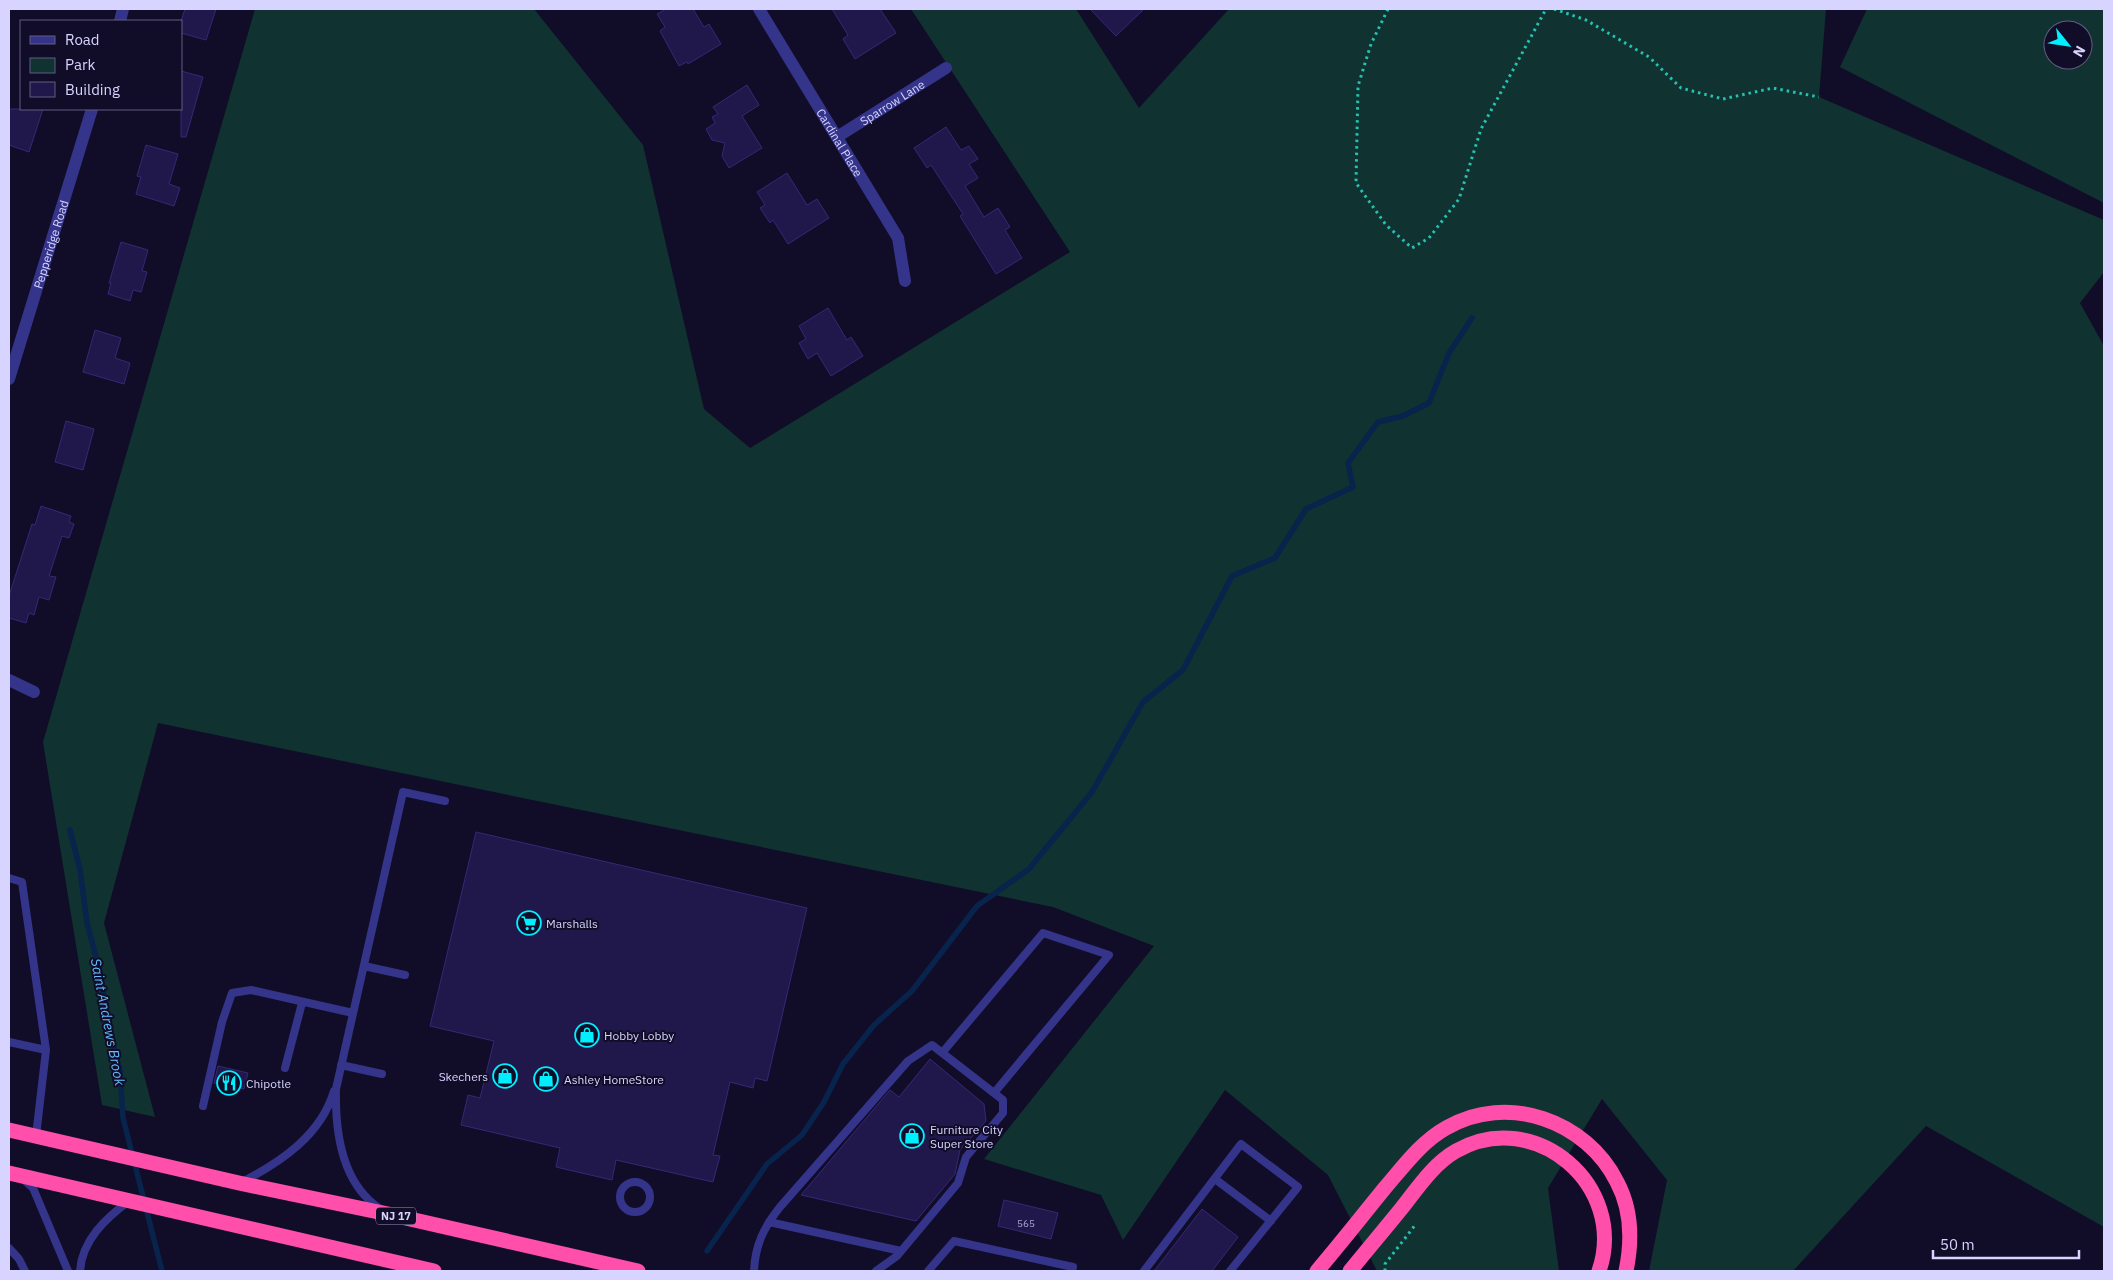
<svg xmlns="http://www.w3.org/2000/svg" width="2113" height="1280" font-family="'IBM Plex Sans',sans-serif">
<style>
.green{fill:#103230;fill-rule:evenodd}
.lines{fill:none;stroke-linecap:round;stroke-linejoin:round}
.stream{stroke:#08234c;stroke-width:5.5}
.building{fill:#20184a;stroke:#352878}
.path{stroke:#25c2b3;stroke-width:3;stroke-dasharray:2.5 4;stroke-linecap:butt}
.lane{stroke:#35348b;stroke-width:8}
.street{stroke:#35348b;stroke-width:12}
.highway{stroke:#ff4faa;stroke-width:15}
.labels{text-anchor:middle;dominant-baseline:central;stroke-width:4;stroke-linejoin:round;paint-order:stroke}
.number-label{font-size:10px;fill:#a9a5d2}
.shield{fill:#110d28;stroke:#9c98be;stroke-width:1}
.shield-label{font-size:11px;font-weight:bold;fill:#d7d4ff}
.street-label{font-size:12px;fill:#d7d4ff;stroke:#110d28}
.poi-label{font-size:12px;fill:#d7d4ff;stroke:#110d28;text-anchor:start}
.water-label{font-size:14px;font-style:italic;fill:#62bcff;stroke:#110d28}
</style>
<rect width="100%" height="100%" fill="#110d28"/>
<path class="green" d="M255,9H534L643,145L704,409L750,448L1070,252L911,9H1076L1139,108L1229,9H1826L1819,97L2104,220V272L2080,303L2104,346V1227L1926,1126L1793,1271H1649L1667,1180L1602,1099L1548,1188L1559,1271H1377L1328,1175L1225,1090L1123,1240L1101,1195L984,1159L1154,946L1053,907L158,723L104,923L155,1117L102,1105L43,742Z
M1867,9H2104V203L1840,67ZM2053,30H2083V60H2053Z"/>
<g class="lines">
<path class="stream" d="M70,830L80,870L87,923L100,972L108,1025L120,1071L123,1118L162,1271
M707,1251L767,1164L802,1135L824,1102L843,1064L874,1025L912,991L977,906L1029,869L1092,792L1143,702L1183,670L1232,576L1275,558L1306,509L1353,487L1348,463L1378,422L1403,416L1429,403L1449,353L1472,318"/>
</g>
<path class="building" d="M185,9H216L206,40L181,33V21Z
M666,9H693L704,27L709,24L721,44L688,64L687,62L679,66L660,31L665,27L657,14Z
M832,9H880L896,33L855,59L843,39L848,35Z
M1090,9H1144L1116,36Z
M181,71L203,77L186,137H181Z
M747,85L759,105L742,116L762,148L729,168L722,156L725,143L712,140L706,129L715,123L712,117L718,114L713,107Z
M9,109H43L29,152L9,145Z
M946,127L961,150L969,146L978,159L969,164L978,178L965,186L984,217L998,208L1010,227L1005,230L1022,258L996,274L960,216L963,214L931,165L927,168L914,148Z
M146,145L178,154L169,184L180,188L174,206L136,194L141,177L137,176Z
M787,173L807,205L817,199L829,218L788,244L773,220L770,223L760,208L765,205L757,192Z
M121,242L148,250L142,271L147,272L141,292L133,290L130,301L108,294L111,283H109Z
M828,308L847,340L851,337L863,356L831,376L817,353L808,359L799,343L806,339L799,326Z
M95,330L121,338L115,358L130,363L124,384L83,372Z
M66,421L94,429L83,470L55,462Z
M41,506L71,516L69,522L74,524L69,538L62,536L49,576L56,577L49,600L39,597L34,615L29,613L26,623L9,618V596L32,524L35,525Z
M476,832L807,908L767,1081L755,1078L753,1088L730,1082L713,1155L720,1156L713,1182L616,1160L612,1180L556,1167L560,1148L461,1125L468,1095L480,1098L494,1041L430,1026Z
M930,1059L984,1104L986,1121L960,1150L955,1174L916,1221L801,1195L890,1090L899,1097Z
M218,1066L248,1073L244,1089L214,1083Z
M1004,1200L1058,1213L1051,1239L998,1226Z
M1202,1209L1238,1237L1212,1271H1154Z"/>
<g class="lines">
<path class="path" d="M1388,9L1371,44L1358,86L1356,183L1386,225L1412,248L1429,238L1459,199L1481,129L1546,9
M1554,9L1586,20L1649,57L1681,88L1723,99L1773,88L1819,97
M1385,1271V1264L1416,1224"/>
<path class="lane" d="M9,878L22,882L46,1050L36,1136
M364,966L405,975
M9,1042L46,1050
M942,1053L1043,933L1109,955L994,1093
M341,1065L382,1074
M285,1068L302,1003
M203,1106L222,1022L232,993L251,990L353,1013
M23,1179L33,1188L68,1271
M1215,1179L1271,1221
M242,1182C281,1162 321,1135 334,1091
M620 1197a15 15 0 1 1 30 0a15 15 0 1 1-30 0Z
M379,1208C342,1183 335,1131 336,1089L403,792L445,801
M769,1222L901,1251
M9,1248L19,1259L25,1271
M80,1271C82,1240 106,1218 129,1201
M754,1271C755,1245 764,1227 780,1207L908,1061L932,1045L1003,1100V1113L966,1157L958,1183L897,1256L876,1271
M928,1271L954,1241L1073,1267L1072,1271
M1144,1271L1241,1144L1298,1187L1230,1271"/>
<g class="street">
<path id="s1" d="M759,9L898,238L905,281"/>
<path d="M120,21L123,9"/>
<path id="s2" d="M837,137L946,68"/>
<path id="s3" d="M9,379L92,109"/>
<path d="M9,680L34,692"/>
</g>
<path class="highway" d="M9,1130L239,1183L388,1214L638,1271
M9,1173L434,1271
M1317,1271C1340,1244 1362,1216 1384,1189C1403,1167 1421,1142 1446,1128C1507,1092 1587,1121 1617,1182C1632,1210 1632,1242 1626,1271
M1350,1271C1367,1250 1384,1230 1401,1209C1417,1189 1433,1164 1456,1151C1535,1106 1628,1186 1599,1271"/>
</g>
<defs>
<g id="supermarket-ring" transform="scale(1.25)"><circle r="9.5" fill="#110d28" stroke="#00efff" stroke-width="1.5"/><path d="M-6-5.5h2.5l.6 2H6L4.5 2H-2.5L-4.4-4H-6ZM-1.5 3.2a1.3 1.3 0 1 0 .1 0ZM3 3.2a1.3 1.3 0 1 0 .1 0Z" fill="#00efff"/></g>
<g id="shop-ring" transform="scale(1.25)"><circle r="9.5" fill="#110d28" stroke="#00efff" stroke-width="1.5"/><path d="M-5-2.5h2.3a2.7 3.5 0 0 1 5.4 0H5L5.5 6h-11ZM-1.5-2.5h3a1.5 2.3 0 0 0-3 0Z" fill="#00efff"/></g>
<g id="restaurant-ring" transform="scale(1.25)"><circle r="9.5" fill="#110d28" stroke="#00efff" stroke-width="1.5"/><path d="M-5-6h1v4h1v-4h1v4h1v-4h1v5L-1.5 .5V6h-2V.5L-5-1ZM5-6V6H3V1.5H1.5Q1.5-4 5-6Z" fill="#00efff"/></g>
</defs>
<g fill-rule="evenodd">
<use href="#supermarket-ring" x="529" y="923"/>
<use href="#shop-ring" x="587" y="1035"/>
<use href="#shop-ring" x="505" y="1076"/>
<use href="#shop-ring" x="546" y="1079"/>
<use href="#restaurant-ring" x="229" y="1083"/>
<use href="#shop-ring" x="912" y="1136"/>
</g>
<g class="labels">
<g class="number-label">
<text x="1026" y="1223">565</text>
</g>
<rect class="shield" x="376" y="1207.5" width="40" height="17" rx="4"/>
<g class="shield-label">
<text x="396" y="1216">NJ 17</text>
</g>
<g class="street-label">
<text stroke="none"><textPath href="#s2" startOffset="65">Sparrow Lane</textPath></text>
<text stroke="none"><textPath href="#s1" startOffset="156">Cardinal Place</textPath></text>
<text stroke="none"><textPath href="#s3" startOffset="141">Pepperidge Road</textPath></text>
</g>
<g class="poi-label">
<text x="546" y="923">Marshalls</text>
<text x="604" y="1035">Hobby Lobby</text>
<text x="488" y="1076" text-anchor="end">Skechers</text>
<text x="564" y="1079">Ashley HomeStore</text>
<text x="246" y="1083">Chipotle</text>
<text x="930" y="1129">Furniture City<tspan x="930" dy="14">Super Store</tspan></text>
</g>
<g class="water-label">
<text transform="translate(108 1022) rotate(79)">Saint Andrews Brook</text>
</g>
</g>
<rect width="2113" height="1280" fill="none" stroke="#d7d4ff" stroke-width="20"/>
<rect x="20" y="20" width="162" height="90" fill="#110d28" stroke="#605d7e"/>
<rect x="30" y="36" width="25" height="8" fill="#35348b" stroke="#605d7e"/>
<text x="65" y="45" font-size="15" fill="#d7d4ff">Road</text>
<rect x="30" y="58" width="25" height="15" fill="#103230" stroke="#605d7e"/>
<text x="65" y="70" font-size="15" fill="#d7d4ff">Park</text>
<rect x="30" y="82" width="25" height="15" fill="#20184a" stroke="#605d7e"/>
<text x="65" y="95" font-size="15" fill="#d7d4ff">Building</text>
<g transform="translate(2068 45) rotate(120)"><circle r="24" fill="#110d28" stroke="#605d7e"/>
<path d="M0-4L9 19L0 12L-9 19Z" fill="#00efff"/>
<text y="-8" font-size="14" font-weight="bold" text-anchor="middle" fill="#d7d4ff">N</text>
</g>
<path d="M1933 1250v8h146v-8" fill="none" stroke="#d7d4ff" stroke-width="2.5"/>
<text x="1940" y="1250" font-size="15" fill="#d7d4ff" stroke="#110d28" stroke-width="4" paint-order="stroke">50 m</text>
</svg>
